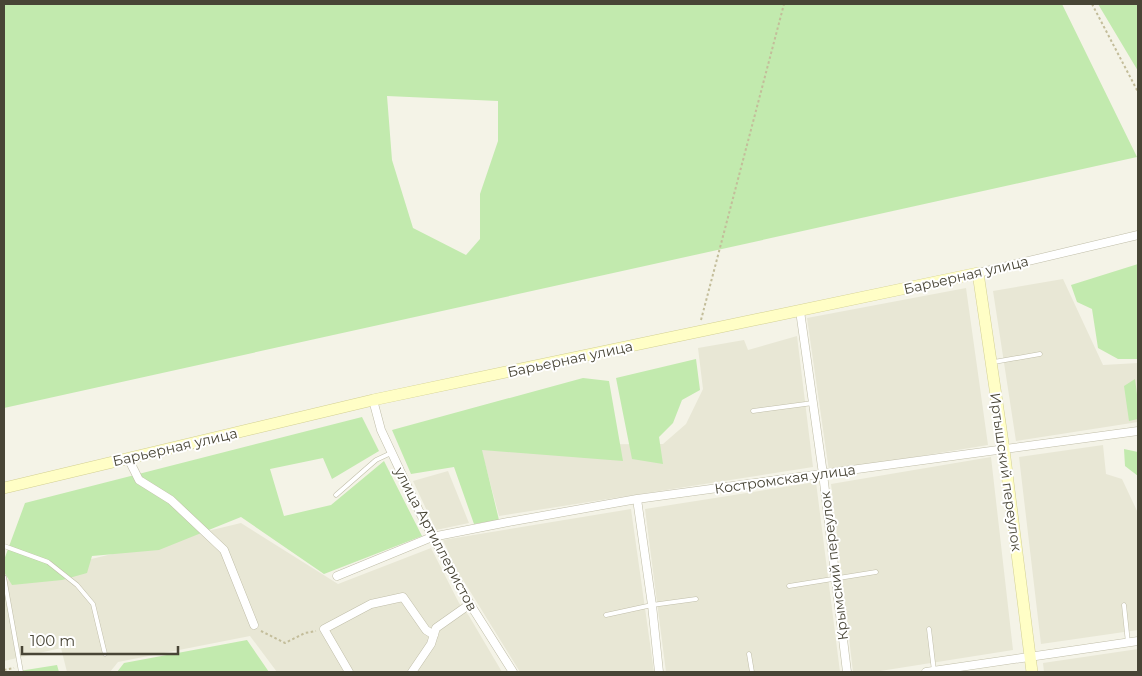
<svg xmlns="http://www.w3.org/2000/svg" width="1142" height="676" font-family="Montserrat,sans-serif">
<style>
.residential{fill:#e8e7d5}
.green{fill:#c2eaae;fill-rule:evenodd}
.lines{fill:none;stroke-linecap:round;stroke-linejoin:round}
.lane-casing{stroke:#c0bea9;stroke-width:5}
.street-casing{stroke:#c0bea9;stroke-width:9}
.secondary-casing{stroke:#d3d093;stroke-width:12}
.path{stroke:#c3bd9a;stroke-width:2;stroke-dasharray:2.5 2.5;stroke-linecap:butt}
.lane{stroke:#fff;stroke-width:4}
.street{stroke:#fff;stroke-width:8}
.secondary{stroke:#fffec6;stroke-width:11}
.labels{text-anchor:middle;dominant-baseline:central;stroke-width:4;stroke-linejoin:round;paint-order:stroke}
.street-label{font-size:14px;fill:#484536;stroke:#fff}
</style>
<rect width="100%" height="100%" fill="#f4f3e7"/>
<path class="residential" d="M1063,279L1103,365L1138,363V422L1016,441L993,291Z
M966,288L988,445L829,471L807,318Z
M797,336L813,467L499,516L480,445L663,444L686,424L703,389L698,348L744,340L748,350Z
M1103,445L1106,474L1122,479L1138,513V630L1041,644L1019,457Z
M991,457L1013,650L874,672H853L831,484Z
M448,471L469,523L436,530L413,481Z
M816,482L840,672H666L645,509Z
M631,509L654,672H520L455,567L443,540Z
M241,523L338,584L431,548L459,603L469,616L502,672H277L250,636L118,662L110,672H67L61,648L4,661V580Z
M1138,649V672H1044L1043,663Z"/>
<path class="green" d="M4,4H1062L1137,157L4,408ZM387,96L498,101V141L480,194V239L466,255L413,228L392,160Z
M1098,4H1138V71Z
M1138,264V359H1118L1098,348L1092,309L1077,302L1071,285Z
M696,359L700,390L682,400L673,423L659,437L663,464L632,459L616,378Z
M583,378L609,381L623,461L482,450L499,520L474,524L454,467L411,474L392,430Z
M1135,379L1138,402V419L1129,421L1124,386Z
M362,417L379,451L332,479L323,458L270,469L284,516L331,505L384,461L422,536L324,574L241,517L159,550L92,556L87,573L62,580L12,585L4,572V560L25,503Z
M1124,449L1138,452V476L1125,466Z
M247,640L269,672H117L124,663Z
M57,665L59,672H13Z"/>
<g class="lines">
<g class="lane-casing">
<path id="lane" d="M994,362L1040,354
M753,411L813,403
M336,495L376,460L391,453
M4,546L48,562L77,585L93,604L105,654
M4,577L21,672
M789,586L876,572
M1124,605L1128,643
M606,615L652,605L696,599
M929,629L934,671
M749,654L752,672"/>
</g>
<g class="street-casing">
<path id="street" d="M978,273L1138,235
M800,311L823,474L847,672
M373,400L381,430L421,515L470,604L513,672
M128,458L139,480L171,500L224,550L254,625
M637,499L652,605L659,672
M337,576L432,537L508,522L637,499L1138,431
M349,672L324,629L371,604L403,597L426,630L434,635
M412,672L431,644L436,628L470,604
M926,672L1138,641"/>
</g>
<g class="secondary-casing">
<path id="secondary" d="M4,488L373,400L978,273L1004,450L1032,672"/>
</g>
<path class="path" d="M1092,4L1138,92
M701,320L784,4
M261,631L285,643L305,633L316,631
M4,670L14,668"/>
<use href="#lane" class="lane"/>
<use href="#street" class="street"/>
<use href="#secondary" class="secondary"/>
</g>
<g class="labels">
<g class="street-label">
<text transform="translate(966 275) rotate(-13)">Барьерная улица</text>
<text transform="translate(570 359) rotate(-12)">Барьерная улица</text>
<text transform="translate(175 447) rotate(-13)">Барьерная улица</text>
<text transform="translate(1006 472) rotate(82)">Иртышский переулок</text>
<text transform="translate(785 479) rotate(-8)">Костромская улица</text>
<text transform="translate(436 539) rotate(62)">улица Артиллеристов</text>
<text transform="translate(834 566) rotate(-97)">Крымский переулок</text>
</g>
</g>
<rect width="1142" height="676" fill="none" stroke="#484536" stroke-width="10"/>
<path d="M22 646v8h156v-8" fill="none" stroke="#484536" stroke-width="2.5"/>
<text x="30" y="646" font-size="15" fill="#484536" stroke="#ffffff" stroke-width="4" paint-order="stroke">100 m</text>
</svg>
